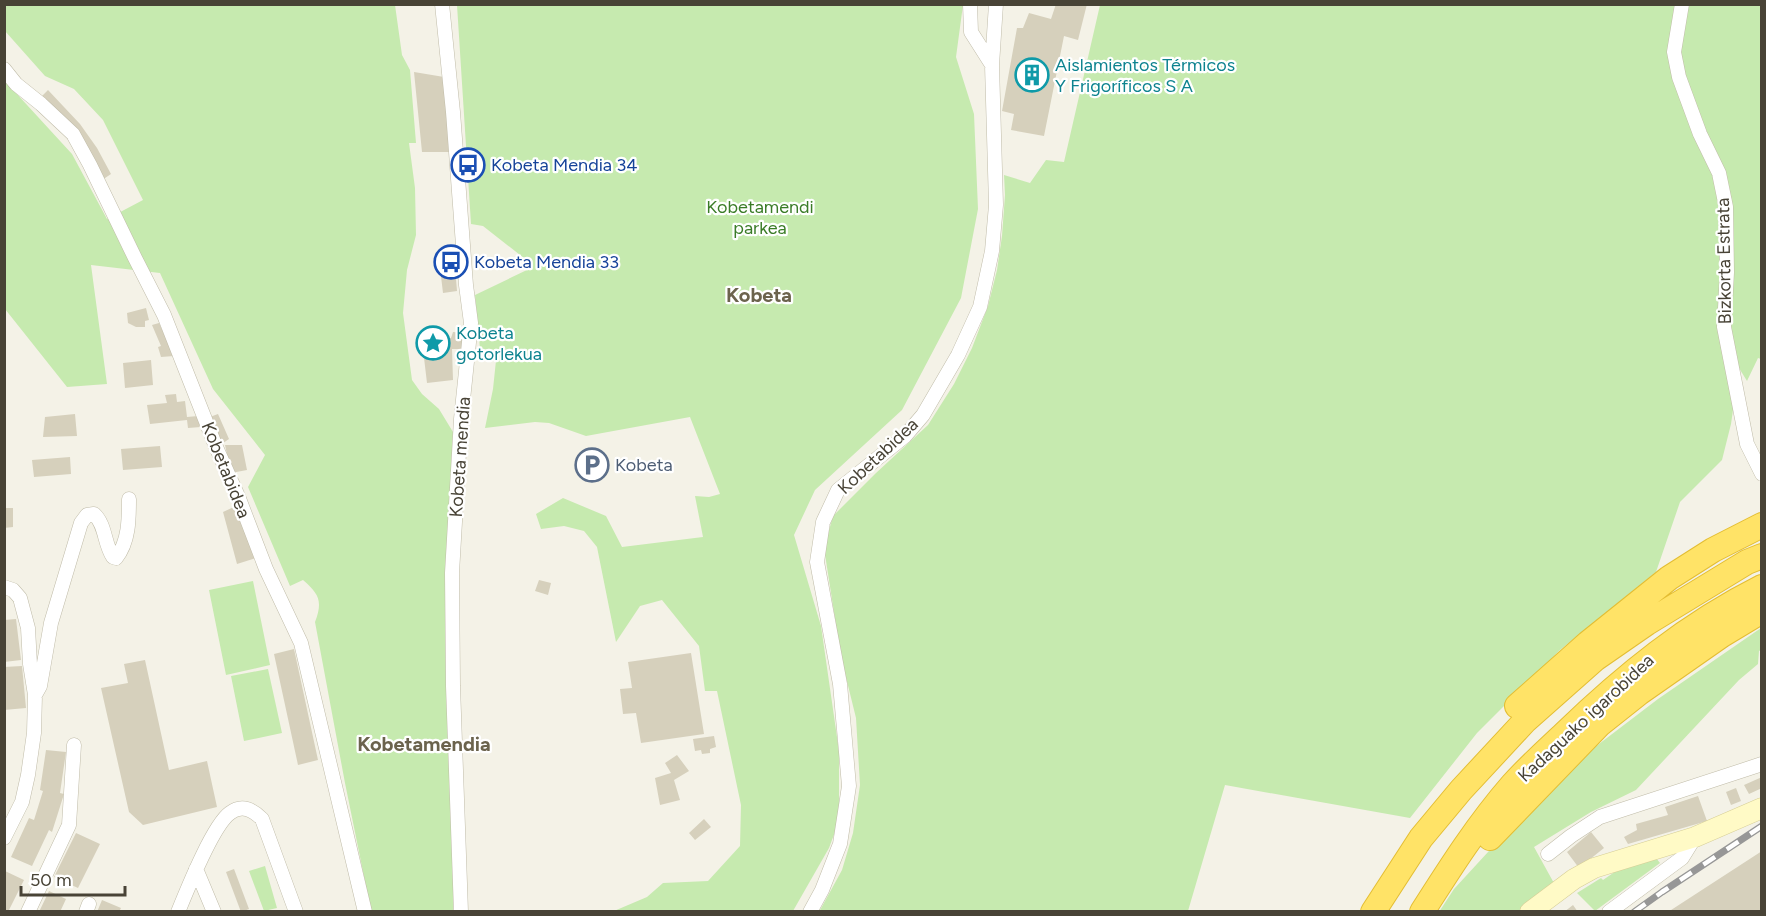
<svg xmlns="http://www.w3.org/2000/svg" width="1766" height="916" font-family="Figtree,sans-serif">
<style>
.green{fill:#c6eaaf}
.building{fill:#d6d0bc}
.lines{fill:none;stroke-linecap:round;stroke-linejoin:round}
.street-casing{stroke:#c0bca9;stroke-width:15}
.secondary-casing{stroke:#d6ce96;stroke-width:21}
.highway-casing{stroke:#e3bd33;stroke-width:26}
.street{stroke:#fff;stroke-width:14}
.secondary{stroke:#fffac6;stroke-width:20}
.highway{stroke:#ffe367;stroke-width:24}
.rail-casing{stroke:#979797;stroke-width:7}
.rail{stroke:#fff;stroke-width:4.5;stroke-dasharray:14;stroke-linecap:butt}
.labels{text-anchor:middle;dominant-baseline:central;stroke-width:4.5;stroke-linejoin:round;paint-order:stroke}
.culture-label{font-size:18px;fill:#0d838f;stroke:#fff;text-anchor:start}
.transit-label{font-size:18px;fill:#164399;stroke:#fff;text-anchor:start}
.park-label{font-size:18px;fill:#3a7c27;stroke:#fff}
.street-label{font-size:18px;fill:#484336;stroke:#fff}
.service-label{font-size:18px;fill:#4e5e75;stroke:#fff;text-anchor:start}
.neighbourhood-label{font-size:20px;font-weight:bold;fill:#6b634d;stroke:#fff}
</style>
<rect width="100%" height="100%" fill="#f4f2e7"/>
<path class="green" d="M5,5H395L402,55L410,70L416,143H409L415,188L416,235L407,270L403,313L412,380L422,394L439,409L453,432L445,603L455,893L453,911H371L345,783L315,622C323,601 319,594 303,580L290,586L248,487L265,455L213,389L160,273L91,265L107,384L67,387L5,309V81L72,154L107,219L143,200L103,120L74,89L45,76L5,31Z
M457,5H963L956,57L974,114L978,209L961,298L902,410L815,490L794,535L821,626L839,751V821L829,848L793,911H614L647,897L663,883L708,881L740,846L741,805L717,691H705L699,646L662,600L640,606L616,642L597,547L584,531L564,526L541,529L536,514L563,498L606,516L622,547L703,537L695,496L709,497L720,494L690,417L586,436L549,423L535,422L485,428L493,389L497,351L480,349L475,295L529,269V262L483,226L471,224Z
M1100,5H1761V359L1758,358L1747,381L1739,368L1731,424L1722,460L1680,502L1656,572L1560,650L1477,733L1410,818L1225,785L1188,911L819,912L842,870L853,833L860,785L856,718L841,657L824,548L833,516L876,473L928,425L954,384L972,348L988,306L997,270L1002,236L1005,195L1004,175L1030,183L1046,160L1064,162Z
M253,581L270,665L226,675L209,590Z
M1761,628V650L1759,651L1758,664L1739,680L1636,790L1591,812L1534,847L1555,885L1518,911L1439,912L1454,889L1522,815L1578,760L1658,699Z
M268,669L282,733L244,741L231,676Z
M1656,858L1660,863L1595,911L1577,893L1601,878L1603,880L1616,871Z
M265,866L277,908L264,911L249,871Z"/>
<path class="building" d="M1056,4H1087L1078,40L1064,36L1044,136L1011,130L1014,114L1002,111L1017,28H1023L1029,13L1051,19Z
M414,72L444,77L449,152H422Z
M48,90L80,124L97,148L111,174L102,180L41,97Z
M455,267L457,291L443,293L440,268Z
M146,308L149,320L145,321V327H136L128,323L127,313Z
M159,323L174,356L161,357L158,347L161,346L152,325Z
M453,332L465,333L464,349H452L453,380L427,383L422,341L451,338Z
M151,360L153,385L125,388L123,363Z
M176,394L177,402L185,401L187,417L198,416L201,427L188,428L187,420L150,424L147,405L167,403L165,395Z
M75,414L77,436L43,437L45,417Z
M218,414L229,439L220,445L207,418Z
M225,445H242L247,470L231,473Z
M160,446L162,467L123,470L121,449Z
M70,457L71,474L34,477L32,460Z
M236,506L256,558L237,564L223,512Z
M4,508H13V527L4,528Z
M539,580L551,583L548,595L535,591Z
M16,619L21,660L4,662V620Z
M294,649L318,760L298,765L274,654Z
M691,653L704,734L641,743L636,713L623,714L620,689L632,688L628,662Z
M145,660L169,770L207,761L217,807L143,825L129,812L101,688L128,683L124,664Z
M22,666L26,708L4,710V667Z
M714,736L716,747L710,749V753L702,754L701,750L695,751L693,739Z
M46,750L66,752L60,793L64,794L52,832L49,830L32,866L11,857L29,818L34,820L43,791L40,790Z
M677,755L689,771L674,780L680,800L660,805L655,778L671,773L665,763Z
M1762,777V788L1749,794L1744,785Z
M1736,788L1741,801L1731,805L1726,792Z
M1698,796L1707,821L1628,844L1624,837L1637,830L1636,824L1668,815L1665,807Z
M704,819L711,827L695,840L689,833Z
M1591,832L1604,848L1579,868L1567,852Z
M76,833L100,844L78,888L54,877Z
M1762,851V912H1668Z
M234,869L249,909L241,912L226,872Z
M5,871L24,880L8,912H4Z
M49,891L66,899L60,912H39Z
M102,900L121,908L119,912H97Z
M1573,905L1578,912H1564Z"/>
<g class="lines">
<g class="street-casing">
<path id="street" d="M442,4L453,112L466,285L471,323L461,419L452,573L453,686L461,912
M970,4L971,32L992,65
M1682,4L1674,52L1679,77L1700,134L1719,173L1726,207L1727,272L1724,327L1747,444L1762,474
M4,69L16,84L41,104L73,134L90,165L135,258L164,315L216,447L238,496L266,569L301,643L365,912
M4,587L13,590L20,598L28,628L30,664L35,695L34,733L28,775L22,802L4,838
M35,695L40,686L51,623L81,523L87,515L94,514C106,525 104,544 113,557L116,558C129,542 129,519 129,499
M1548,854L1571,836L1600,817L1762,764
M196,869L214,912
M28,912L69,825L74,745
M86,912L89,904
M178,912C187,890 213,825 230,813C242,804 253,810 262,819L296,912
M810,912L822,890L840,844L849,786L840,684L817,562L823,522L838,490L905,436L923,415L958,355L980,307L992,251L996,205L992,65L996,4
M1609,912L1682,858L1695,837"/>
</g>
<g class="secondary-casing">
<path id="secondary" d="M1530,912L1574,879L1594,868L1695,837L1762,808"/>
</g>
<g class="highway-casing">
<path id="highway" d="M1517,706L1588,643L1669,578L1713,550L1762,525
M1490,838L1600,724L1639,693L1722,635L1762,611
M1373,912L1421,838L1461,790L1525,721L1595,659L1647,623L1747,562L1762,556
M1422,912C1450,868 1478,824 1512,785C1528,767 1547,750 1564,734C1624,676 1688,624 1762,587"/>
</g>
<use href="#street" class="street"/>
<use href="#secondary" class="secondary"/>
<use href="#highway" class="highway"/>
<g class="rail-casing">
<path id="rail" d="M1634,912L1662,892L1762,826"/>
</g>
<use href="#rail" class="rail"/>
</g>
<defs>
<g id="building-ring" transform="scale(1.725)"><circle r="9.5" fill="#fff" stroke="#0f9aa8" stroke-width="1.5"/><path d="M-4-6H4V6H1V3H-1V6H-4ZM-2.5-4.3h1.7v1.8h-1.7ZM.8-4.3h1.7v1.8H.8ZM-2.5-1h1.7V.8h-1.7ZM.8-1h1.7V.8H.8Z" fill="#0f9aa8"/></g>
<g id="bus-ring" transform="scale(1.725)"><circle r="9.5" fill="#fff" stroke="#1a4fb4" stroke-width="1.5"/><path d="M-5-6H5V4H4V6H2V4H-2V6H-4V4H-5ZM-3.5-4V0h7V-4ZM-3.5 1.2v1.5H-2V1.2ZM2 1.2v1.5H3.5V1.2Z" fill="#1a4fb4"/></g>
<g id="sight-ring" transform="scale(1.725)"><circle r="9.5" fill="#fff" stroke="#0f9aa8" stroke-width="1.5"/><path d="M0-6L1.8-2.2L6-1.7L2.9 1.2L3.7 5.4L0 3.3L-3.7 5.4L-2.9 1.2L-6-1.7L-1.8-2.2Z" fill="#0f9aa8"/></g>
<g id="parking-ring" transform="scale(1.725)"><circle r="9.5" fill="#fff" stroke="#5c6f8a" stroke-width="1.5"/><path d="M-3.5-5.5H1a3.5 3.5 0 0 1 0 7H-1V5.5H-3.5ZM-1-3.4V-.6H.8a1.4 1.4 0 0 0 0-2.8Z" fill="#5c6f8a"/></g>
</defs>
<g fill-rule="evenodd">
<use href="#building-ring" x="1032" y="75"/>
<use href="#bus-ring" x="468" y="165"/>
<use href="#bus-ring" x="451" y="262"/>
<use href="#sight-ring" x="433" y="343"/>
<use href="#parking-ring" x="592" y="465"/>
</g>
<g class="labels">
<g class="culture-label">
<text x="1055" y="65">Aislamientos Térmicos<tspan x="1055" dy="21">Y Frigoríficos S A</tspan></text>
<text x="456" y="333">Kobeta<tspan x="456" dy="21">gotorlekua</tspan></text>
</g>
<g class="transit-label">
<text x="491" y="165">Kobeta Mendia 34</text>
<text x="474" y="262">Kobeta Mendia 33</text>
</g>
<g class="park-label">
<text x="760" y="207">Kobetamendi<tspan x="760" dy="21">parkea</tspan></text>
</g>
<g class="street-label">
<text transform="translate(1724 261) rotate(-91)">Bizkorta Estrata</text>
<text transform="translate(878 456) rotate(-43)">Kobetabidea</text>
<text transform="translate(460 457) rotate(-86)">Kobeta mendia</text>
<text transform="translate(226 470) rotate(68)">Kobetabidea</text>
<text transform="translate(1586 718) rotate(-43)">Kadaguako igarobidea</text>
</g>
<g class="service-label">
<text x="615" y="465">Kobeta</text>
</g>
<g class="neighbourhood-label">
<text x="759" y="295">Kobeta</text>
<text x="424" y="744">Kobetamendia</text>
</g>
</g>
<rect width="1766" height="916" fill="none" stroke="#484336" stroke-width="12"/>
<path d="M21 886v9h104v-9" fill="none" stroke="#484336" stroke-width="3"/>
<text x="30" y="886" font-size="18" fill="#484336" stroke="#ffffff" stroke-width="4.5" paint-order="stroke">50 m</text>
</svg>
